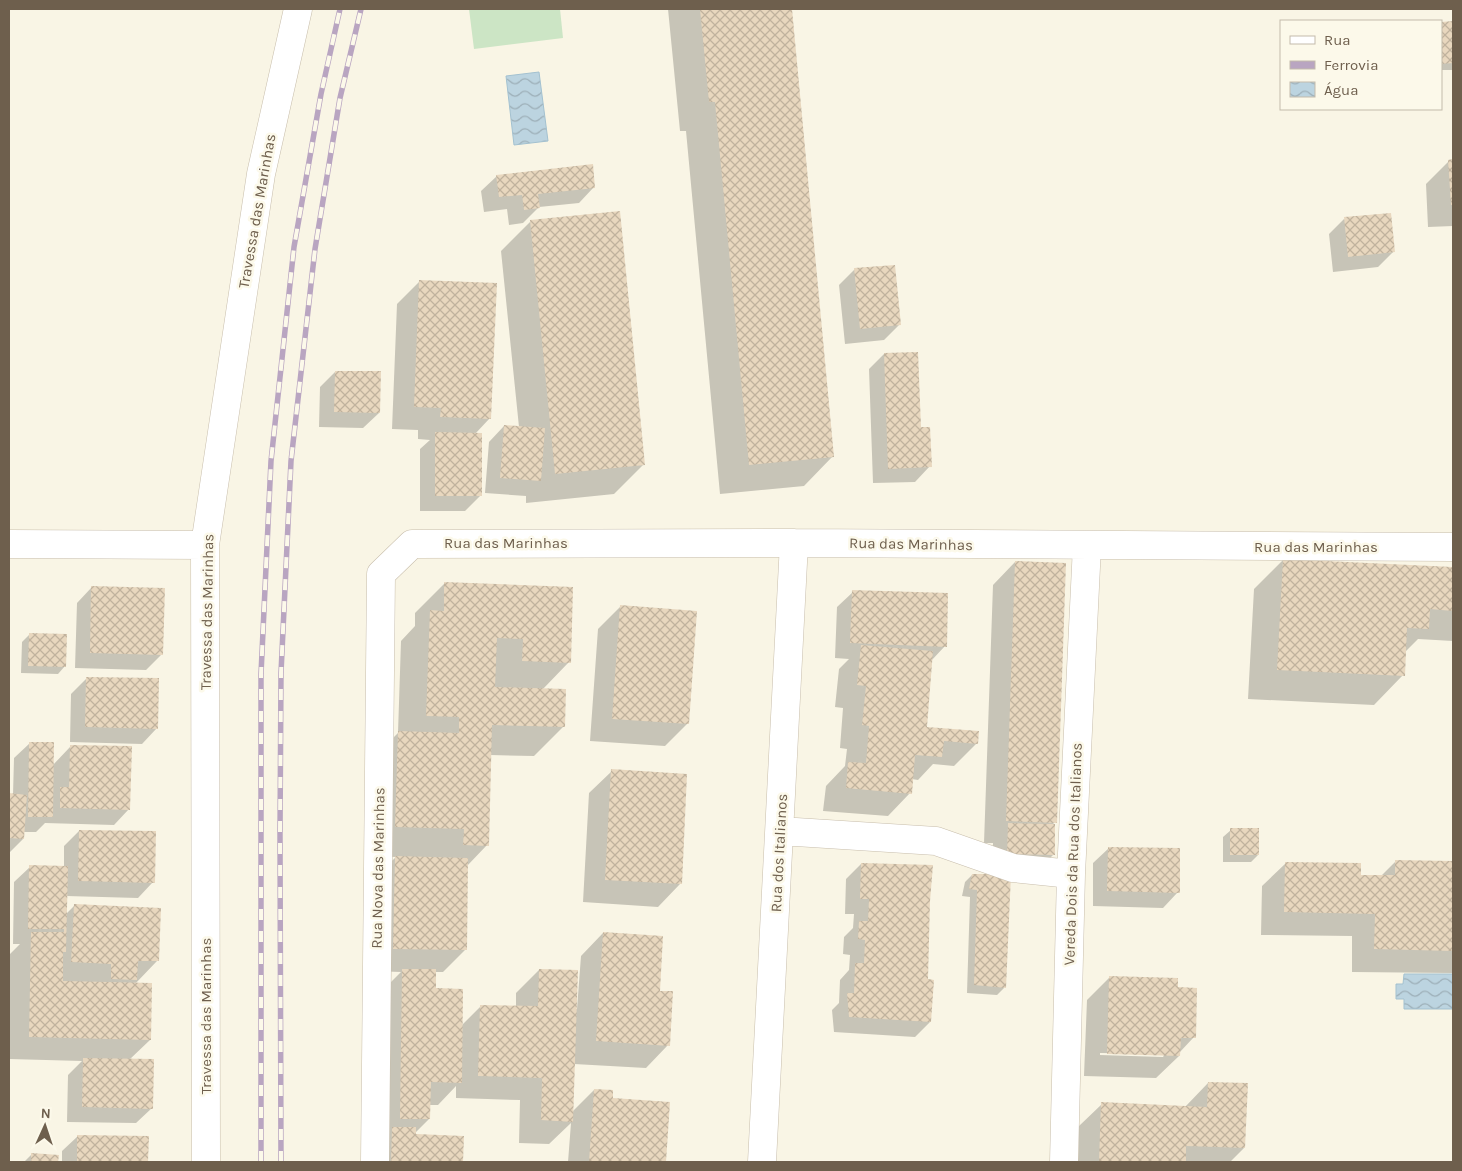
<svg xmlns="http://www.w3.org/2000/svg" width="1462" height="1171" font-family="Karla,sans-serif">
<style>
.pitch{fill:#cce5c5}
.water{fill:url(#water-waves);stroke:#a3c1d0}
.shadow{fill:#0003;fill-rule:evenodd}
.building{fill:url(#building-cross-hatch)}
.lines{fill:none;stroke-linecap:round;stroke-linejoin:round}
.minor-casing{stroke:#c8beac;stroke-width:29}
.minor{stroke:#fff;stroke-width:28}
.rail-casing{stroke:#b9a5c1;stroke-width:5.5}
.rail{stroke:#fcf9ea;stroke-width:4;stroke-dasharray:11;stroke-linecap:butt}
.labels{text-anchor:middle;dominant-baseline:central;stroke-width:5;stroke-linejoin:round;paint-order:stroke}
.street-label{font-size:15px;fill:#6e5f4d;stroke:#fcf9ea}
</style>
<defs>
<pattern id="water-waves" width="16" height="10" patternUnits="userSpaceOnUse" patternTransform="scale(1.25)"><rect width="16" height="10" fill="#bcd4e0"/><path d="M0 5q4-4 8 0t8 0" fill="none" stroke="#9dafb8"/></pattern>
<pattern id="building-cross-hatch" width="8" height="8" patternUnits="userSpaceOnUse" patternTransform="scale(1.25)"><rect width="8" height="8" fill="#e8d7be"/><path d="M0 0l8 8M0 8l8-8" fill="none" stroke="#c0b29d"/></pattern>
</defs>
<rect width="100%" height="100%" fill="#f9f5e5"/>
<path class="pitch" d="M469,9H560L563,38L474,49Z"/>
<path class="water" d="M539,72L548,141L514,145L506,76Z
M1404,974H1453V1009H1404V999H1396V984H1403Z"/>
<path class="shadow" d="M668,9H790L833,456L804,486L720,494L686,131H680Z
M1453,22V70H1441V23Z
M1449,161H1453V226L1428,227L1426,184Z
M497,176L594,187L579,203L539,207L523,223L509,225L507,209L484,212L481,191Z
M1344,219L1394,251L1378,267L1333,272L1329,234Z
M531,221L644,464L614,494L526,503V496L485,493L489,442L504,426L519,427L501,251Z
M855,269L899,325L884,340L845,344L839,285Z
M420,281L490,418L475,434L481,495L465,511H420V449L430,440L418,439V430L392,429L397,304Z
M884,354L919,429L930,466L915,482L873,483L869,369Z
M335,372L379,413L363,428L319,427L320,387Z
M1283,560L1453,569V641L1418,639L1405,652L1403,675L1374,705L1248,699L1254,589Z
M1015,562L1055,822L1052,825L1053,855L1038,870L992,869L993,843H984L993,585Z
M445,583L569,662L542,690L563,727L534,756L490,755L487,845L467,866L466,949L443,972H435V990L461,1026L481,1006L516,1007V993L539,970L575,1009H577L581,956L603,933L659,992L668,1045L646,1068L574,1064L572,1112L594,1090L611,1099L668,1103L665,1162H568L571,1123L549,1144L519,1143L520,1100L456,1098V1086L438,1105H429V1119L415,1133V1135L463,1137L462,1162H363L380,993L401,972L371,971L372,880L396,857L366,856L369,762L398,733L401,641L415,626V613Z
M92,587L161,655L146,670L75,668L77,603Z
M853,592L945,646L931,661L925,728L977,743L954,766L933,764L918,780L912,779L910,793L888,816L823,811L826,786L845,766L847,749L840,748L843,708L835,707L839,669L849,659L835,658L837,607Z
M621,606L688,723L665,746L590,741L598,629Z
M30,634L65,666L58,674L21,673L22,642Z
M87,678L157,728L142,744L70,742L71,694Z
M30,743L53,765L70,747L129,809L114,825L45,823L36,832H24L23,839L9,853V795H13L14,758Z
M612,771L680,884L658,907L583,902L589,793Z
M1231,830L1258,855L1251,862H1223V837Z
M79,831L153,882L138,898L66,896L65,915L74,906L157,961L135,984L150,1040L129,1060L152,1108L136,1123L67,1122L68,1075L82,1061L9,1059V955L20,944H13L14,882L30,867H64V846Z
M1109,848L1178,892L1163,908L1093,906V863Z
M1396,861L1453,862V973L1352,972V936L1261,935L1262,886L1285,864L1359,876H1381Z
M861,864L926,980L930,1022L915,1037L834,1032L832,1010L839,1003L840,980L849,970L850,955L843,954L844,937L853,928L854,914H845L846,879Z
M972,875H1010L1004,988L997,995L967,993L970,897L962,896L965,882Z
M1110,977L1176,988L1194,1037L1179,1053V1056L1156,1078L1084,1076L1087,1000ZM1100,1053L1165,1054L1163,1057L1100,1055Z
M1208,1083L1244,1148L1230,1162H1078L1079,1126L1102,1104L1185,1107Z
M78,1136L147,1137V1162H62V1151Z
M32,1154L58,1156L57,1162H24Z"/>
<path class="building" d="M700,9H792L834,457L749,465L715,102H709Z
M1453,21V63L1441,64V22Z
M1453,159V205H1451L1448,160Z
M593,164L595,188L538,194L540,208L524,210L522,195L499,197L496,175Z
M620,211L645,465L555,474L530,220Z
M1391,213L1395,252L1348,257L1344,217Z
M895,265L901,325L860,329L854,268Z
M419,280L497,283L491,419L440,417L441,408L414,407Z
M918,352L921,427H930L932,467L888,469L884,353Z
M335,371H381L380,413L334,412Z
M504,425L545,428L541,481L500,478Z
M435,432L482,433V496H435Z
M1283,559L1453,567V611L1430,609L1429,629L1407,628L1405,676L1277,670Z
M1015,561L1066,563L1057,823L1006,821Z
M444,582L573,587L571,663L522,661L523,639L497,638L495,687L566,689L565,727L492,725L489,846L463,845L464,829L395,827L398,731L459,733V717L426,716L430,610L444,611Z
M91,586L165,588L163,655L90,653Z
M852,590L948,593L947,647L850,643Z
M620,605L697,611L689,724L612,719Z
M29,633L67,634L66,667L28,666Z
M861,645L933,651L927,727L979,731L978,744L944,741L942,757L915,755L912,794L846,788L848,762L866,763L869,726L862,725L866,686L857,685Z
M86,677L159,678L158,729L85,727Z
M29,742H54L53,817H28Z
M70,745L132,746L130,810L60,808V787H69Z
M611,769L687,774L682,884L605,880Z
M9,793L27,795L24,839L9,838Z
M1008,823L1055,824V855L1007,854Z
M1230,828H1259V855H1230Z
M79,830L156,831L155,883L78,881Z
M1108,847L1180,848V893L1107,891Z
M395,856L468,858L467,950L393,949Z
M1395,860L1453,861V951L1374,949L1375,914L1284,912L1285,862L1361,863V875H1395Z
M861,863L933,865L930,901L928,979L934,980L931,1022L849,1017L847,993H854L855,963H864L865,940L858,939L859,921H868L869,899H860Z
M29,865L68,866L66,952H63V981L152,983L151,1040L29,1037L31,932H64V929H28Z
M972,874H1011L1006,988L974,985L977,890L969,889Z
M74,904L161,908L159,961H138L137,980L111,979V964L71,962Z
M603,932L663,936L660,991H673L670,1046L596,1041Z
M402,969H436V988L463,989L462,1083L431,1082L430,1119H400Z
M539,969L578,970L573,1122L541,1120L542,1078L478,1076L480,1005L538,1006Z
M1109,976L1178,978V987L1197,988L1196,1038H1181L1180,1056L1107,1054Z
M83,1058L154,1059L153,1109L82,1107Z
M1208,1082L1248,1083L1245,1148L1186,1146V1162H1099L1101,1102L1207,1107Z
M594,1089L613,1090V1098L670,1102L666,1162H589Z
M392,1127H416V1134L464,1136L463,1162H391Z
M77,1135L149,1136L148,1162H77Z
M31,1153L59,1155L58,1162H31Z"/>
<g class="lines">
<g class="minor-casing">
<path id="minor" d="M9,544L205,545
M780,831L936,841L1013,868L1071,874
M206,1162L205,545L261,174L298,9
M375,1162L381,574L412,544L794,543L1453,547
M762,1162L794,543
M1064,1162L1071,874L1087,546"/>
</g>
<use href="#minor" class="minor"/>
<g class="rail-casing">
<path id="rail" d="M261,1162V674L271,461L294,247L321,94L340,9
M281,1162L280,834L281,673L291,461L315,249L340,98L361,9"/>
</g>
<use href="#rail" class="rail"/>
</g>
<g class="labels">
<g class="street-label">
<text transform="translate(257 211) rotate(-80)">Travessa das Marinhas</text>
<text x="506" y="543">Rua das Marinhas</text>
<text transform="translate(911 544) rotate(1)">Rua das Marinhas</text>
<text x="1316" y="547">Rua das Marinhas</text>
<text transform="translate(207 612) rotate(-89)">Travessa das Marinhas</text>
<text transform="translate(779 853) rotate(-87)">Rua dos Italianos</text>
<text transform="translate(1073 854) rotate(-88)">Vereda Dois da Rua dos Italianos</text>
<text transform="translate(378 868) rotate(-89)">Rua Nova das Marinhas</text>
<text transform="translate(206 1016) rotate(-90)">Travessa das Marinhas</text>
</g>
</g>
<rect width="1462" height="1171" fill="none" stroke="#6e5f4d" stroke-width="20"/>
<rect x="1280" y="20" width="162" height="90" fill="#fcf9ea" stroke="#c3bbab"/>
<rect x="1290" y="36" width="25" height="8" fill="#ffffff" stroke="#c3bbab"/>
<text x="1324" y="45" font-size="15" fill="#6e5f4d">Rua</text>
<rect x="1290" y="61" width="25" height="8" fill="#b9a5c1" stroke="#c3bbab"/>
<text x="1324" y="70" font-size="15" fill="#6e5f4d">Ferrovia</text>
<rect x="1290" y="82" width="25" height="15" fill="url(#water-waves)" stroke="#c3bbab"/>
<text x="1324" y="95" font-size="15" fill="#6e5f4d">Água</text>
<g transform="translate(45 1126) rotate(3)" stroke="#fcf9ea" stroke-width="4" paint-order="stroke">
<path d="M0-4L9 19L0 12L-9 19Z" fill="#6e5f4d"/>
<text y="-8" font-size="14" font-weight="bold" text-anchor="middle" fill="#6e5f4d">N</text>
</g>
</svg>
